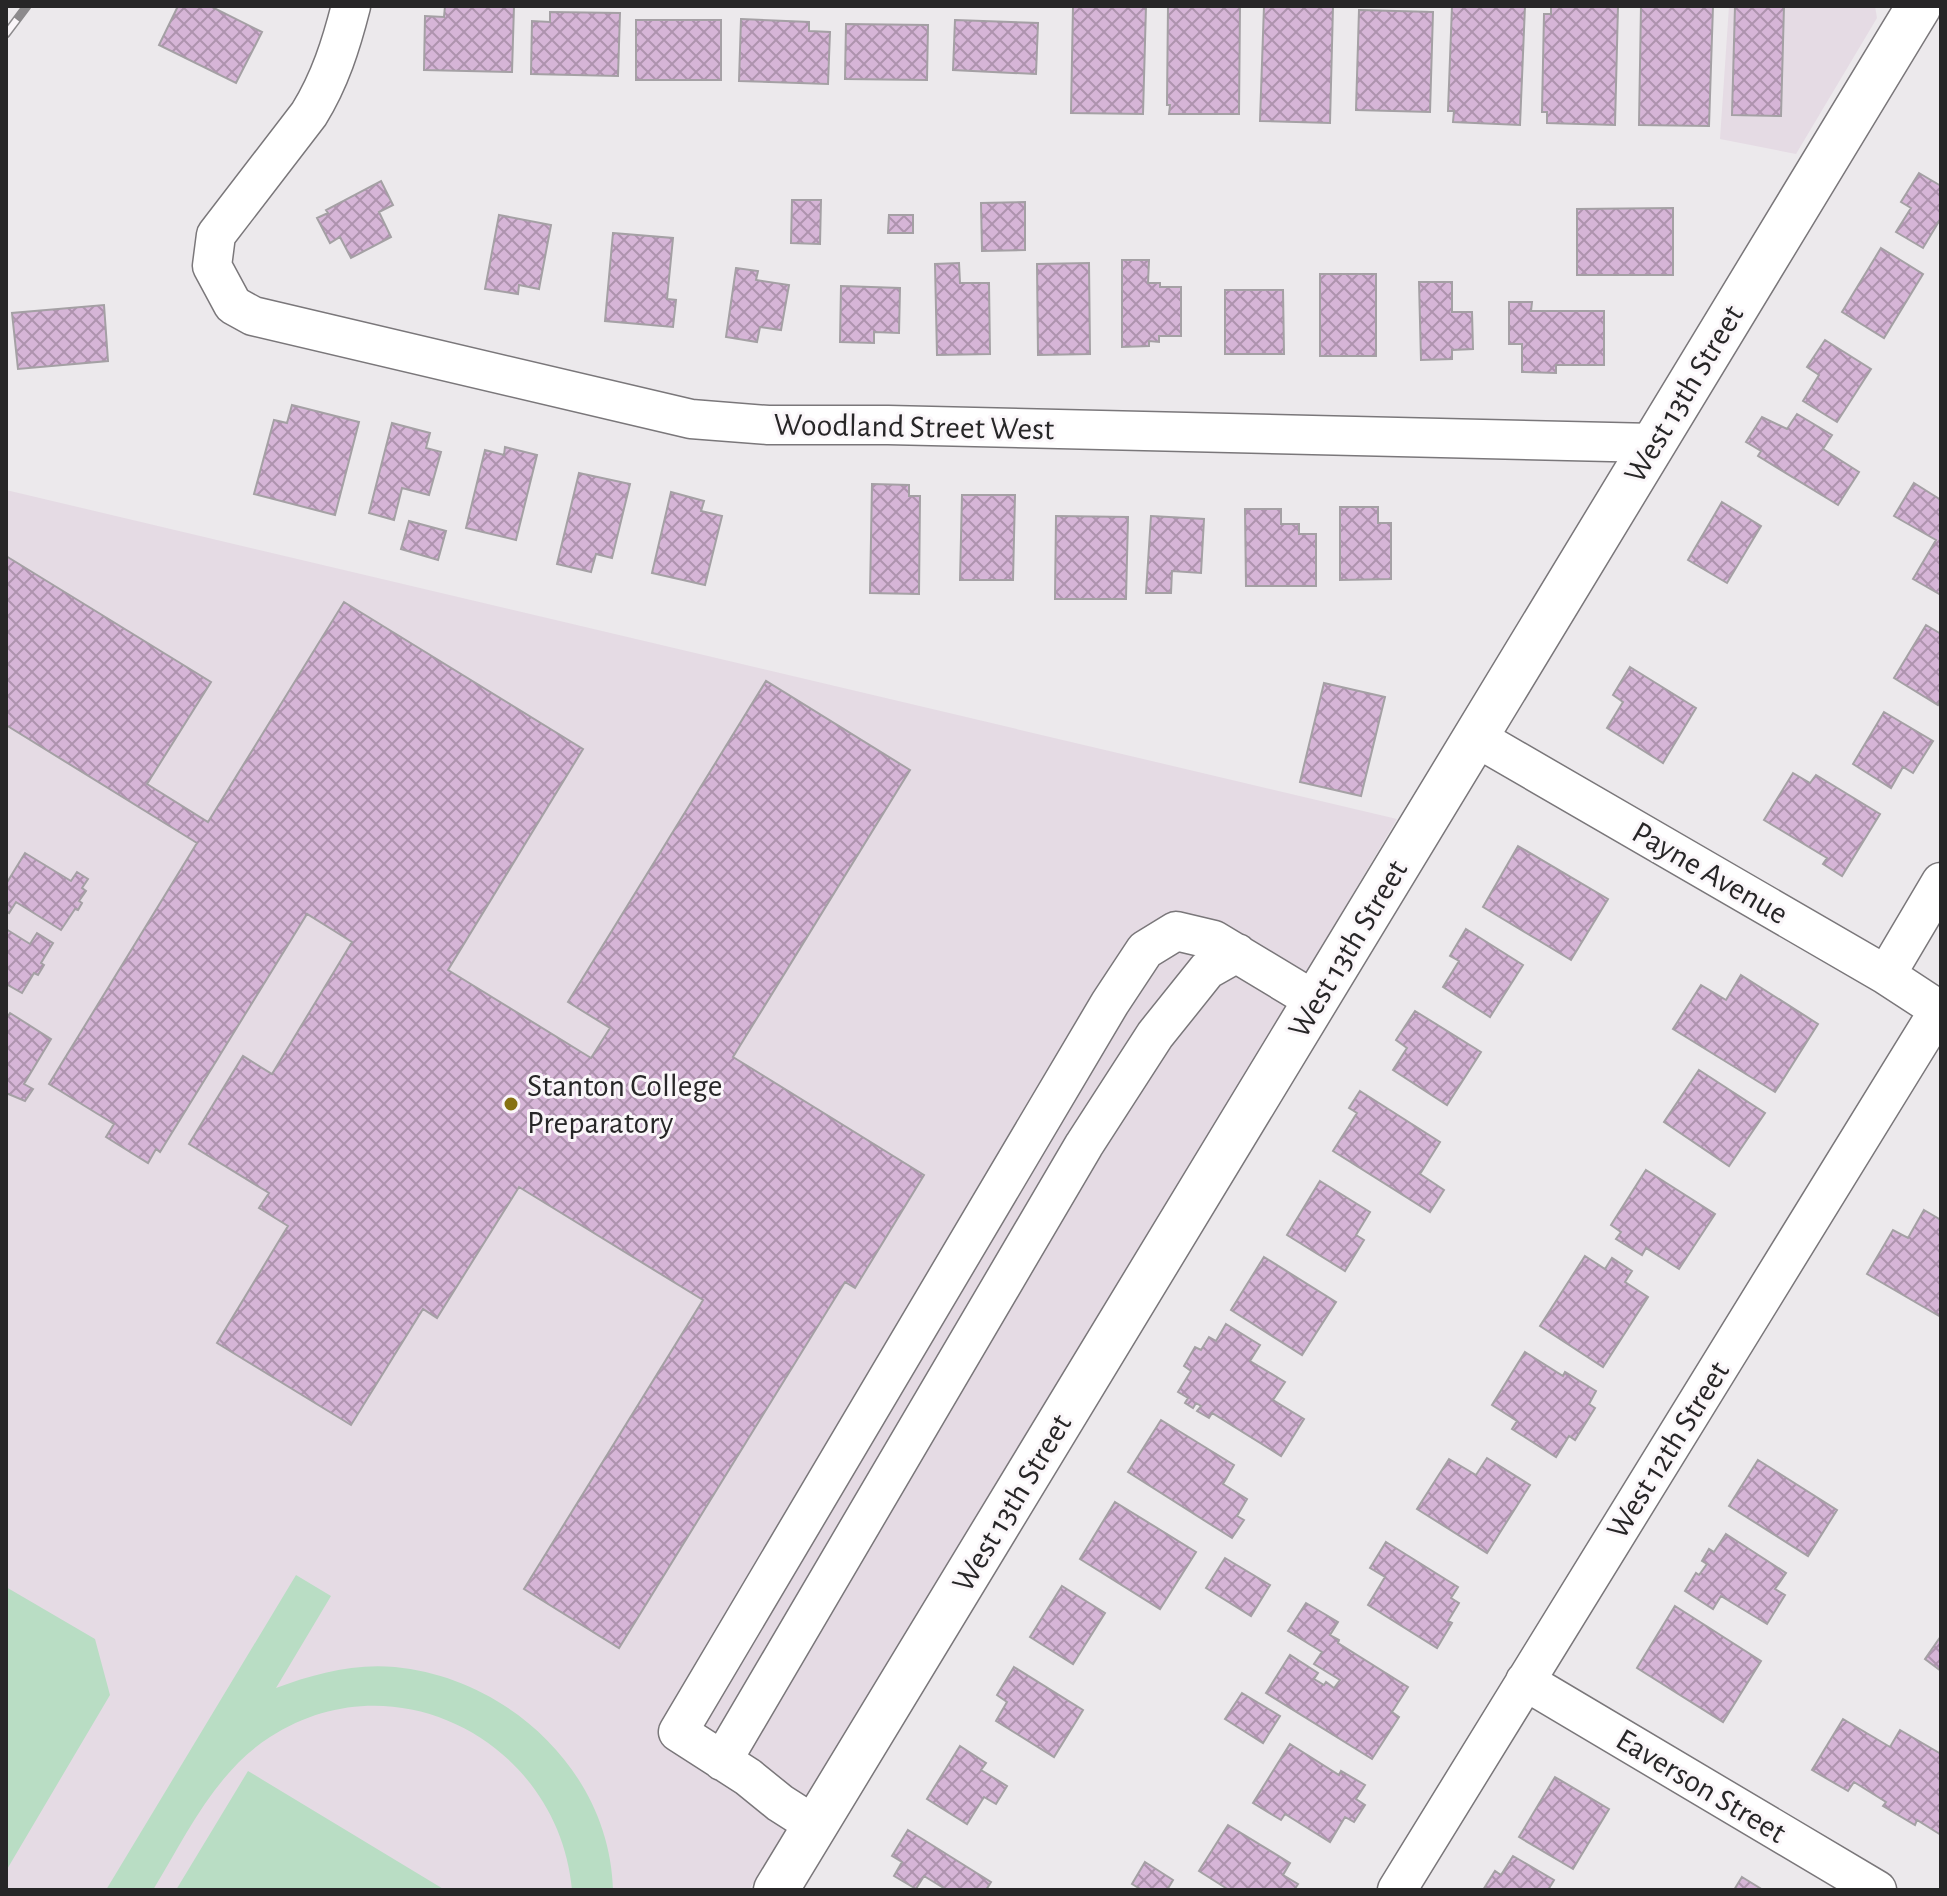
<svg xmlns="http://www.w3.org/2000/svg" width="1947" height="1896" font-family="'Alegreya Sans',sans-serif">
<style>
.built{fill:#e5dbe4}
.park{fill:#b9ddc4}
.building{fill:url(#building-cross-hatch);stroke:#a4a0a4;stroke-width:2}
.lines{fill:none;stroke-linecap:round;stroke-linejoin:round}
.minor-casing{stroke:#7a777a;stroke-width:41}
.tertiary-casing{stroke:#7a777a;stroke-width:47}
.minor{stroke:#fff;stroke-width:38}
.tertiary{stroke:#fff;stroke-width:44}
.rail-casing{stroke:#8c8a8c;stroke-width:9}
.rail{stroke:#faf6f9;stroke-width:6;stroke-dasharray:18;stroke-linecap:butt}
.poi-dot{fill:#867112;stroke:#faf6f9;stroke-width:3}
.labels{text-anchor:middle;dominant-baseline:central;stroke-width:6;stroke-linejoin:round;paint-order:stroke}
.street-label{font-size:32px;fill:#272627;stroke:#faf6f9}
.poi-label{font-size:32px;fill:#272627;stroke:#faf6f9;text-anchor:start}
</style>
<defs>
<pattern id="building-cross-hatch" width="8" height="8" patternUnits="userSpaceOnUse" patternTransform="scale(2)"><rect width="8" height="8" fill="#d6b5d7"/><path d="M0 0l8 8M0 8l8-8" fill="none" stroke="#ae93ae"/></pattern>
</defs>
<rect width="100%" height="100%" fill="#ece9ec"/>
<path class="built" d="M1729,6H1875L1877,18L1796,154L1720,139Z
M6,490L1397,819L1260,1051L749,1890H6Z"/>
<path class="park" d="M296,1575L331,1596L276,1688C313,1674 354,1663 395,1667C508,1678 610,1772 613,1890H572C559,1744 397,1655 270,1737C215,1772 186,1836 153,1890H106Z
M6,1587L95,1639L110,1695L6,1871Z
M248,1771L445,1890H176Z"/>
<path class="building" d="M178,6H210L262,32L236,83L159,45Z
M445,6H514L512,72L424,70L425,16L444,17Z
M1073,6H1146L1143,114L1071,113Z
M1168,6H1240L1239,114H1169L1170,105H1167Z
M1264,6H1333L1330,123L1260,121Z
M1452,6H1525L1520,125L1453,122L1454,111H1448Z
M1551,6H1618L1615,125L1547,123V112H1542L1544,14H1551Z
M1641,6H1713L1709,126L1639,125Z
M1735,6H1784L1781,116L1732,115Z
M1359,10L1433,12L1430,112L1356,110Z
M550,12L620,13L618,76L531,74L532,21L550,22Z
M741,19L809,22V31L830,32L828,84L739,81Z
M636,20H721V80H636Z
M955,20L1038,23L1036,74L953,70Z
M846,24L928,25L927,80L845,79Z
M1919,173L1941,186V218L1923,248L1896,232L1911,208L1901,202Z
M381,181L393,205L379,212L391,237L351,258L340,237L330,243L317,218L328,213L326,210Z
M792,200H821L820,244L791,243Z
M1025,202V250L982,251L981,203Z
M1673,208V275H1577V209Z
M499,215L551,225L539,289L519,285L518,294L485,289Z
M889,215H913V233H888Z
M613,233L673,238L667,299L676,300L673,327L605,321Z
M1881,248L1923,274L1884,338L1842,312Z
M1122,260H1149L1148,283H1160V287H1181V336H1159V342L1149,341V346L1122,347Z
M959,263L960,283H989L990,354L937,355L935,264Z
M1089,263L1090,354L1038,355L1037,264Z
M736,268L758,271L756,280L789,285L781,330L760,327L757,342L726,337Z
M1320,274H1376V356H1320Z
M1419,282H1452V312H1472L1473,349L1452,350V359L1421,360Z
M841,286L900,288L899,333L874,332V343L840,342Z
M1225,290H1283L1284,354H1225Z
M1509,302H1532L1531,311H1604V365H1556V373L1522,372V344H1509Z
M104,305L108,361L18,369L12,313Z
M1825,340L1871,369L1837,422L1803,401L1819,375L1807,367Z
M292,405L359,422L335,515L254,494L274,420L287,423Z
M1797,414L1832,435L1823,449L1859,472L1838,505L1758,456L1761,451L1746,442L1762,417L1787,429Z
M392,423L430,433L426,448L441,452L429,495L402,488L394,520L369,513Z
M505,447L537,455L516,540L466,528L485,450L504,455Z
M579,473L630,484L612,558L596,554L591,572L557,564Z
M1914,483L1941,500V595L1913,579L1936,540L1894,516Z
M872,484L909,485V496H920L919,594L870,593Z
M671,492L704,501L701,511L722,516L705,585L652,573Z
M962,495H1015L1013,580H960Z
M1722,502L1761,526L1727,583L1688,560Z
M1340,507H1378V523H1391V579L1340,580Z
M1245,509H1281V524H1299V534H1316V586H1246Z
M1056,516L1128,517L1126,599H1055Z
M1151,516L1204,519L1201,573L1172,571L1171,593H1146Z
M409,521L446,531L438,560L401,549Z
M6,556L211,682L147,784L208,822L344,602L583,749L448,970L591,1058L610,1028L568,1002L766,681L910,770L733,1057L924,1175L855,1288L845,1282L619,1648L524,1589L703,1300L519,1187L437,1318L423,1309L351,1425L217,1343L288,1226L259,1208L269,1193L189,1144L243,1056L272,1074L352,942L307,914L160,1152L156,1149L148,1163L106,1137L114,1124L49,1084L197,843L6,725Z
M1926,625L1941,634V700L1938,705L1894,678Z
M1630,667L1696,708L1663,763L1607,728L1623,702L1613,695Z
M1324,683L1385,697L1361,796L1300,782Z
M1884,712L1933,741L1913,773L1903,767L1891,788L1853,764Z
M1793,773L1810,783L1816,775L1880,814L1842,876L1823,864L1827,858L1764,820Z
M1518,846L1608,899L1571,960L1483,907Z
M25,853L71,881L77,872L88,879L82,888L86,891L79,901L82,903L78,910L75,909L61,930L16,902L9,913L6,911V884Z
M6,929L30,944L37,933L53,943L41,963L44,965L38,975L34,973L22,993L6,984Z
M1466,929L1523,965L1490,1017L1443,987L1459,961L1450,956Z
M1741,975L1818,1024L1775,1092L1673,1029L1701,985L1726,1000Z
M1415,1011L1481,1052L1447,1105L1393,1070L1407,1048L1396,1040Z
M10,1013L51,1039L24,1084L33,1089L25,1101L6,1093V1015L8,1016Z
M1699,1070L1765,1113L1729,1166L1664,1122Z
M1360,1091L1440,1142L1420,1174L1444,1190L1430,1212L1333,1151L1357,1113L1349,1108Z
M1646,1170L1715,1214L1679,1269L1646,1248L1642,1255L1616,1239L1621,1232L1611,1225Z
M1320,1181L1370,1212L1356,1235L1364,1240L1345,1271L1287,1235Z
M1924,1210L1941,1220V1317L1867,1274L1893,1230L1908,1238Z
M1585,1256L1605,1269L1612,1258L1632,1271L1625,1282L1648,1297L1603,1367L1540,1326Z
M1264,1257L1336,1302L1302,1355L1231,1310Z
M1226,1324L1260,1345L1250,1361L1285,1382L1273,1400L1304,1419L1281,1456L1212,1413L1209,1418L1197,1411L1201,1406L1196,1403L1193,1408L1185,1403L1188,1398L1178,1392L1191,1371L1184,1366L1195,1347L1201,1350L1209,1337L1216,1341Z
M1525,1352L1563,1376L1565,1372L1596,1391L1589,1404L1595,1408L1575,1440L1569,1436L1556,1457L1512,1429L1517,1421L1492,1405Z
M1161,1420L1234,1465L1223,1484L1247,1499L1237,1516L1244,1520L1232,1538L1128,1472Z
M1487,1458L1530,1485L1487,1553L1417,1509L1449,1459L1476,1475Z
M1758,1460L1837,1510L1808,1556L1729,1506Z
M1115,1502L1196,1552L1160,1609L1080,1559Z
M1726,1534L1786,1573L1775,1589L1785,1595L1767,1624L1721,1596L1713,1609L1685,1591L1696,1573L1699,1575L1707,1564L1702,1561L1709,1549L1714,1552Z
M1386,1542L1458,1587L1451,1598L1459,1603L1448,1621L1452,1623L1437,1648L1368,1605L1385,1577L1370,1568Z
M1225,1558L1270,1585L1251,1616L1206,1588Z
M1062,1586L1105,1613L1073,1664L1030,1637Z
M1306,1603L1338,1622L1330,1635L1339,1640L1338,1643L1408,1687L1392,1712L1399,1717L1372,1759L1266,1693L1290,1655L1318,1673L1314,1679L1324,1685L1326,1682L1334,1688L1340,1680L1314,1664L1322,1652L1288,1631Z
M1675,1606L1761,1661L1723,1722L1637,1668Z
M1941,1636V1671L1925,1659Z
M1014,1667L1083,1710L1054,1757L996,1721L1007,1702L997,1695Z
M1242,1693L1280,1716L1263,1743L1225,1719Z
M1843,1719L1890,1747L1900,1730L1941,1754V1835L1917,1820L1915,1825L1883,1806L1886,1802L1854,1782L1848,1791L1812,1770Z
M1290,1744L1339,1775L1341,1771L1365,1785L1356,1799L1365,1805L1354,1822L1345,1817L1330,1842L1285,1814L1281,1820L1253,1803Z
M960,1746L986,1763L981,1770L1007,1786L996,1804L984,1797L967,1824L927,1799Z
M1555,1777L1609,1809L1573,1869L1519,1837Z
M1228,1825L1290,1863L1283,1875L1298,1884L1294,1890H1229L1199,1871Z
M908,1830L991,1882L986,1890H947L924,1876L916,1889L894,1876L902,1862L892,1856Z
M1513,1856L1554,1880L1548,1890H1483L1495,1871L1501,1875Z
M1145,1862L1173,1880L1167,1890H1142L1132,1884Z
M1742,1877L1763,1890H1734Z"/>
<g class="lines">
<g class="minor-casing">
<path id="minor" d="M351,6C341,45 330,80 309,114L216,235L212,266L233,305L253,316L691,419L768,425H888L1654,443
M1477,738L1886,975L1941,1011
M1886,975L1941,882
M1525,1681L1877,1890
M722,1761L1084,1145L1155,1035L1207,970L1237,953
M816,1826L780,1803L748,1777L678,1732L1110,1003L1145,950L1176,931L1214,940L1317,1002
M1397,1890L1939,1010"/>
</g>
<g class="tertiary-casing">
<path id="tertiary" d="M776,1890L1919,6"/>
</g>
<use href="#minor" class="minor"/>
<use href="#tertiary" class="tertiary"/>
<g class="rail-casing">
<path id="rail" d="M6,34L27,6"/>
</g>
<use href="#rail" class="rail"/>
</g>
<circle class="poi-dot" cx="511" cy="1104" r="8"/>
<g class="labels">
<g class="street-label">
<text transform="translate(1684 394) rotate(-59)">West 13th Street</text>
<text transform="translate(914 427) rotate(1)">Woodland Street West</text>
<text transform="translate(1710 873) rotate(30)">Payne Avenue</text>
<text transform="translate(1348 949) rotate(-59)">West 13th Street</text>
<text transform="translate(1668 1450) rotate(-58)">West 12th Street</text>
<text transform="translate(1012 1503) rotate(-59)">West 13th Street</text>
<text transform="translate(1701 1786) rotate(31)">Eaverson Street</text>
</g>
<g class="poi-label">
<text x="527" y="1086">Stanton College<tspan x="527" dy="37">Preparatory</tspan></text>
</g>
</g>
<rect width="1947" height="1896" fill="none" stroke="#272627" stroke-width="16"/>
</svg>
